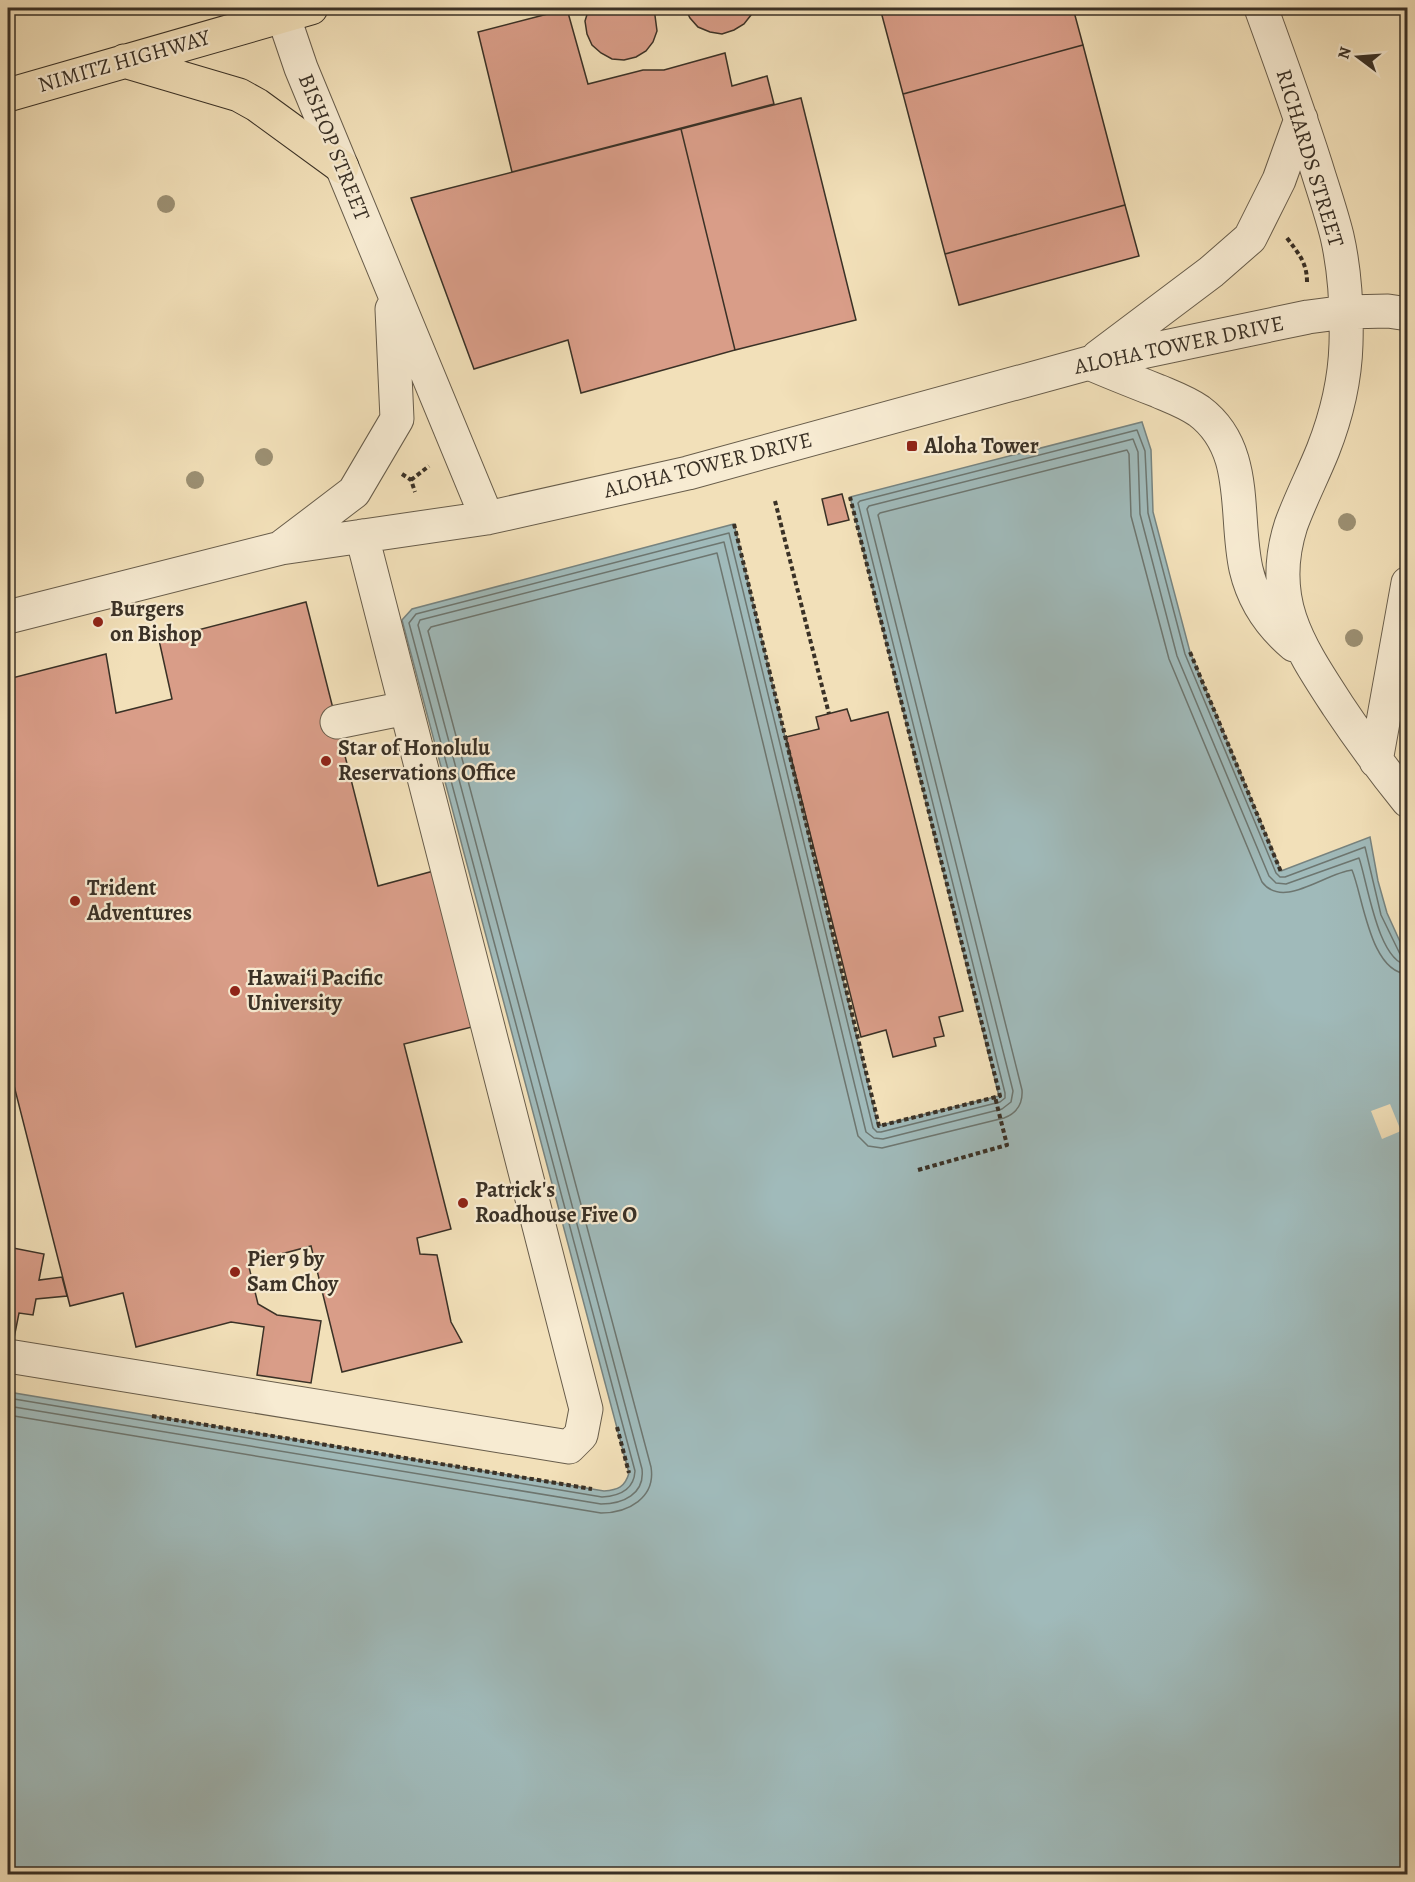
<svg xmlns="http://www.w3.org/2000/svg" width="1415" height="1882" font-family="Alegreya,serif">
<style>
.water{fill:#a0baba;stroke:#77837f;stroke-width:1.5}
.pier{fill:#f2e0b9}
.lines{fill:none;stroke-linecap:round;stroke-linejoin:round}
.shore{stroke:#6d7670;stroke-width:1.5}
.building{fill:#d99d88;stroke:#3a3126;stroke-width:1.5}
.minor-casing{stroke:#685d4b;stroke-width:35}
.major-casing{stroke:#3a3126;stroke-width:35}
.path{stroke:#3a3126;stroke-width:4;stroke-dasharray:4.5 3;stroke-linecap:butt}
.minor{stroke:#f7ebd2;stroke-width:33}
.major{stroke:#f2e0b9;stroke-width:33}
.tree{fill:#9c9073}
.poi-dot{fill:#8f2418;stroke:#f7ebd2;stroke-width:2}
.labels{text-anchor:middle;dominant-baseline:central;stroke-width:4.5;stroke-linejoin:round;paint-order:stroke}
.street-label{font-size:22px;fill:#3a3126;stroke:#f7ebd2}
.poi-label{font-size:22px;font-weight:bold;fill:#3a3126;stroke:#f7ebd2;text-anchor:start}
</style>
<rect width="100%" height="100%" fill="#f2e0b9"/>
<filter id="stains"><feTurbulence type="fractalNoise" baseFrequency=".00333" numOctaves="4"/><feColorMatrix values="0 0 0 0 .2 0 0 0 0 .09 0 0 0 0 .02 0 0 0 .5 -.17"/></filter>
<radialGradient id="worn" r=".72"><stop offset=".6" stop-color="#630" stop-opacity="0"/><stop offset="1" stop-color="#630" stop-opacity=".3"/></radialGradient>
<path class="water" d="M1142,422L1151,450L1153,512L1190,652L1281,871L1370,837L1378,881L1387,913L1407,957V1874H8V1392L604,1491C618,1490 625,1487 629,1473L402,620L412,609L734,524L878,1126L999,1096L850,497Z"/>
<path class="pier" d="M1390,1104L1401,1131L1382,1139L1371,1111Z"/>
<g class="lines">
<path class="shore" d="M8,1398L602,1497C620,1496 634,1490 635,1471L409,623L416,614L729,533L873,1128L877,1132H881L1000,1102L1005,1098V1093L858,503L860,501L1137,430L1145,451L1148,513L1185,654L1276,873L1280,877H1285L1365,847L1381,915L1400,954L1408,958
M8,1406L601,1504C623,1504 645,1494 642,1469L418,625L420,620L724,542L866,1132L874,1138L883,1139L1002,1109L1011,1102L1013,1091L867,509L869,506L1133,439L1138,452L1140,514L1177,656L1269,876L1276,883L1286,884L1359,858C1367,880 1378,963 1408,965
M8,1415L601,1513C628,1513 656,1498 651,1467L428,631L431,627L717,553L858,1136L868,1146L882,1148L1004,1118C1017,1113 1023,1104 1022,1090L878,515L880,513L1127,450L1129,454L1131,516L1169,659L1262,882C1283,910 1325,873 1352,870C1363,896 1370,973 1408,974"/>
</g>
<path class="building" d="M589,8H654L657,31L653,42L646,51L636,57L624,60L612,59L601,53L592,45L587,34L585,21Z
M685,8H754L751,15L744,24L734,30L722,34L710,32L698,27L690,18Z
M880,8H1073L1083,45L903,94Z
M567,9L588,84L643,70H664L725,53L732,86L767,76L774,104L512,172L478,32Z
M1083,45L1125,205L945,254L903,94Z
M801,98L856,320L735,350L681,129Z
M681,129L735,350L581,393L568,340L474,369L411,198Z
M1125,205L1139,256L959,305L945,254Z
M842,494L849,520L828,525L822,499Z
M306,602L378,886L441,869L472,1027L404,1044L451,1229L417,1238L420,1254L437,1255L451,1322L462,1342L342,1372L311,1246L248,1263L258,1304L277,1315L321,1321L311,1383L257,1375L264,1327L231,1322L136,1347L123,1293L70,1306L8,1062V806L13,805L8,782V679L106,654L116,713L172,699L159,640Z
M847,709L851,721L888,712L963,1011L939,1017L944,1036L934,1038L936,1046L893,1057L886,1030L861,1037L786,737L819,729L816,717Z
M8,1247L44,1254L39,1280L62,1277L67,1296L36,1299L33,1315L19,1313L13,1343L8,1342Z"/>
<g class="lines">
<g class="minor-casing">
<path id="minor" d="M1261,8C1280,60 1299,113 1316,166C1323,189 1331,212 1337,236C1345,271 1347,308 1346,344C1345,379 1336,417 1323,450C1313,475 1300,500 1291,525C1267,600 1299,646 1338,706C1360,739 1383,770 1408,801
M283,15L301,68L487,518
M1098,357L1211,272L1250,238L1279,180L1301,119
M1089,363C1112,373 1135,382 1158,391C1172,397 1186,402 1199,411C1250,449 1234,515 1246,569C1253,599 1270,625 1294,645
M283,546L354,492L397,419L392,309
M8,617L281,548L487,518L688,473L1089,363L1308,317L1346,312L1388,311L1408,314
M337,722L406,708
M1376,761L1408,583
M8,1356L569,1447L581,1435L586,1409L362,536"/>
</g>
<g class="major-casing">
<path id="major" d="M124,61L239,95L257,105L342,167
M8,95L311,8"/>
</g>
<path class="path" d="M1287,238C1298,253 1307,262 1307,282
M402,474L411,480L415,492
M411,480L429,466
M775,501L829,714
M734,524L879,1126L1000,1096L850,497
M1190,652L1281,872
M918,1170L1007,1145L995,1097
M152,1416L592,1489
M617,1427L629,1473"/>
<use href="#minor" class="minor"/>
<use href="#major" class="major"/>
</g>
<g class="tree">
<circle cx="166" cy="204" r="9"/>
<circle cx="264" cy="457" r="9"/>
<circle cx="195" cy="480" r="9"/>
<circle cx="1347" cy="522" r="9"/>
<circle cx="1354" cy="638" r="9"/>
</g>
<g class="poi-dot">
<rect x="906" y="440" width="12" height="12" rx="3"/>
<circle cx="98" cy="622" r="6"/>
<circle cx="326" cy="761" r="6"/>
<circle cx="75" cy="901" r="6"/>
<circle cx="235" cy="991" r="6"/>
<circle cx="463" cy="1203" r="6"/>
<circle cx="235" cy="1272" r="6"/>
</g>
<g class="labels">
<g class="street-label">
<text transform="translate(124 61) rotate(-16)">NIMITZ HIGHWAY</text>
<text transform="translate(334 147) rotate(68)">BISHOP STREET</text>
<text transform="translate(1310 158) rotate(73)">RICHARDS STREET</text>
<text transform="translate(1179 345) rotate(-12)">ALOHA TOWER DRIVE</text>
<text transform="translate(708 465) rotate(-14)">ALOHA TOWER DRIVE</text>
</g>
<g class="poi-label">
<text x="924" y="446">Aloha Tower</text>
<text x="110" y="609">Burgers<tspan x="110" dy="25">on Bishop</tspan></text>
<text x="338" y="748">Star of Honolulu<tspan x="338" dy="25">Reservations Office</tspan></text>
<text x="87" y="888">Trident<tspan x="87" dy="25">Adventures</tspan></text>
<text x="247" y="978">Hawai‘i Pacific<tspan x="247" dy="25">University</tspan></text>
<text x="475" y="1190">Patrick's<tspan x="475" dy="25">Roadhouse Five O</tspan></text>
<text x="247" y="1259">Pier 9 by<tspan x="247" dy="25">Sam Choy</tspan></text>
</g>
</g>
<rect width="1415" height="1882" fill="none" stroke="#f2e0b9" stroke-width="30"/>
<rect x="9" y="9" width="1397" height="1864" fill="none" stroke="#3a3126" stroke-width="3"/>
<rect x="15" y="15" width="1385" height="1852" fill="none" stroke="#3a3126" stroke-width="1.5"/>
<g transform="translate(1358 57) rotate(286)" stroke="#f7ebd2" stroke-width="4.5" paint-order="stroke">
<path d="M0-4.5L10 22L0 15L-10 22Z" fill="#3a3126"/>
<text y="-9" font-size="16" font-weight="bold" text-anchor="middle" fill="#3a3126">N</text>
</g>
<rect width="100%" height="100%" filter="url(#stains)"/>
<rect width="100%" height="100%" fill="url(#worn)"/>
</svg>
